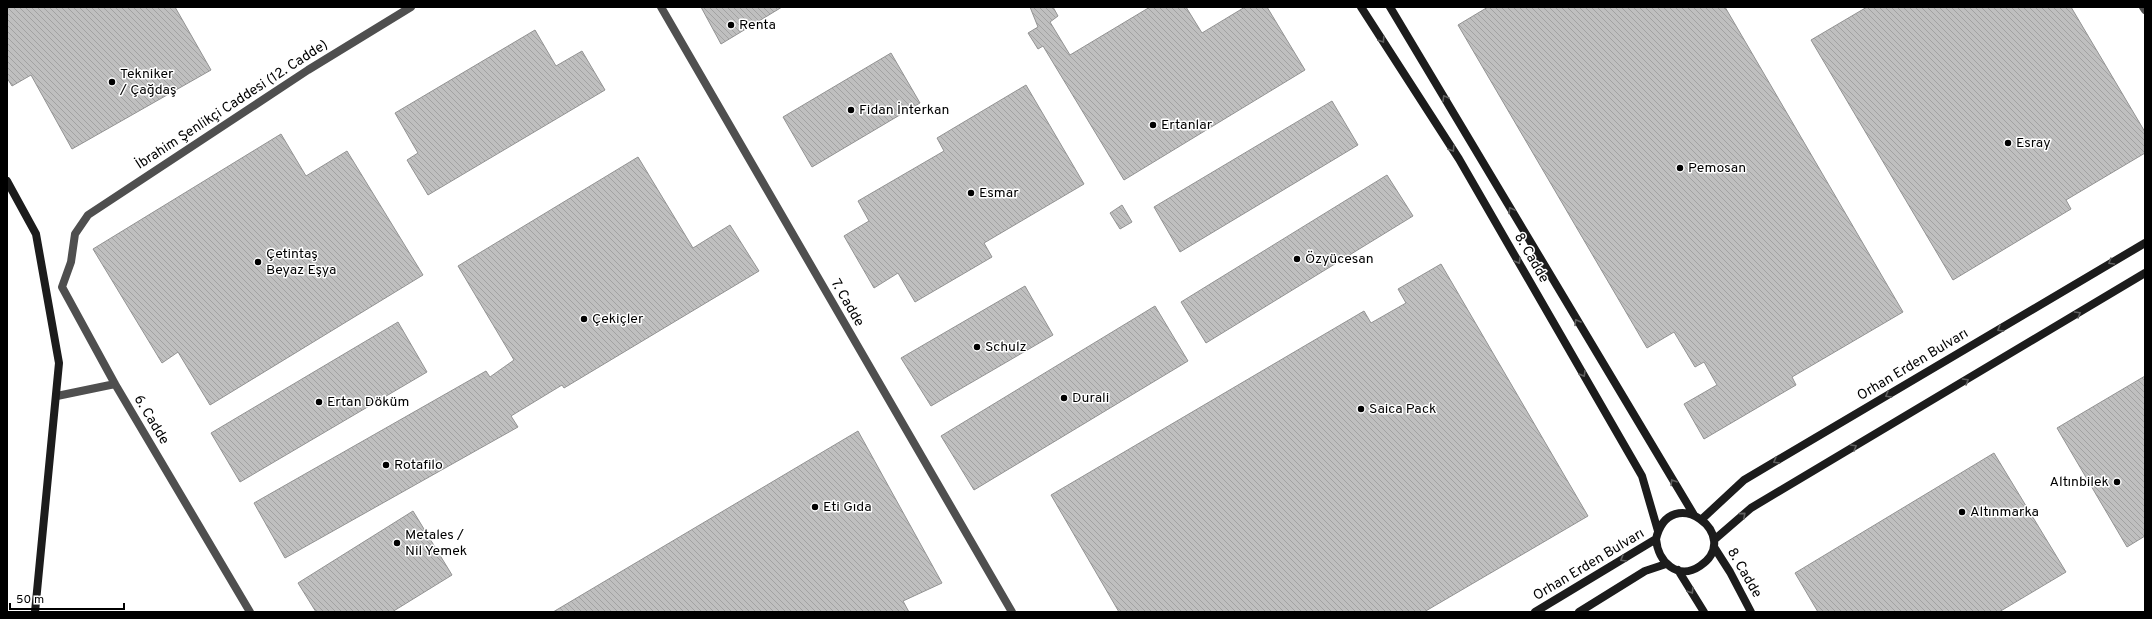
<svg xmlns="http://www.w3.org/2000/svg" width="2152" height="619" font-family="Overpass,sans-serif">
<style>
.building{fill:url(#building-back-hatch);stroke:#939393}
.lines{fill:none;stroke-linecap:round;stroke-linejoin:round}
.street{stroke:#4f4f4f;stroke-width:8}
.secondary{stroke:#1c1c1c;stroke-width:8}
.oneway{stroke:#606060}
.poi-dot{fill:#000;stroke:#fff;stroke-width:1.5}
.labels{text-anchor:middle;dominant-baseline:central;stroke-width:3;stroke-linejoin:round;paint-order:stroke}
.poi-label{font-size:14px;fill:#000;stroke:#fff;text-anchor:start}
.street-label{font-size:14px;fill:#000;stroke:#fff}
</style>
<defs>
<pattern id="building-back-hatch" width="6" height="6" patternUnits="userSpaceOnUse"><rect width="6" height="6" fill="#bfbfbf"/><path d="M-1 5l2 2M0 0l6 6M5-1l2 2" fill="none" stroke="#a2a2a2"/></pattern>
</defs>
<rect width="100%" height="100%" fill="#fff"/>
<path class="building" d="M7,7H175L211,70L72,149L31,75L12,86L7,78Z
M701,7H782L721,44Z
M1030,7H1053L1058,16L1050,22L1070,55L1150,7H1186L1202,33L1245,7H1267L1305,70L1124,180L1043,46L1038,49L1028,33L1038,27Z
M1488,7H1725L1903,312L1792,377L1796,385L1704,439L1684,404L1717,385L1704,362L1695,367L1674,332L1647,348L1458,25Z
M1867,7H2071L2145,132V153L2066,200L2071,209L1953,280L1811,40Z
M535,30L556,66L582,51L605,90L428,195L407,160L418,153L395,113Z
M891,53L920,103L812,167L783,117Z
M1026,85L1084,184L984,243L992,257L915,302L898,273L874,288L844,236L869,221L858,201L944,151L937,138Z
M1332,101L1358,145L1180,252L1154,207Z
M281,134L306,176L347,151L423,275L210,405L178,352L162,363L93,249Z
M638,157L693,248L730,225L759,271L564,388L562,385L511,416L518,427L285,558L254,503L486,371L490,377L514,360L458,266Z
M1387,175L1413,216L1206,343L1181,302Z
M1122,205L1132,222L1120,229L1110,213Z
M1441,264L1588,516L1424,612H1119L1051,495L1364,311L1371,323L1406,303L1398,289Z
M1025,286L1053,335L931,406L901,358Z
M1155,306L1188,361L974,490L941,436Z
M398,322L427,372L240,482L211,433Z
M2145,376V536L2127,547L2057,428Z
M858,431L942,583L903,601L909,612H553Z
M1994,453L2066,572L1999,612H1818L1795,573Z
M413,511L452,575L392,612H316L298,583Z"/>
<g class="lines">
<path class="street" d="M661,7L1012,612
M2143,7L2145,10
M57,396L115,384
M250,612L115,384L62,287L71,262L75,234L88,215L308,70L411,7"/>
<path class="secondary" d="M1361,7L1459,159L1642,476L1658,531
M1390,7L1694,515
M7,181L36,234L59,363L35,612
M1702,519L1744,480L2145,243
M1714,540L1751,508L2145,273
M1714,547L1730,572L1751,612
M1678,570L1704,612
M1535,612L1656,539C1670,480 1745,536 1700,566C1678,581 1658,562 1656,539
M1579,612L1645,571L1666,564"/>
</g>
<defs><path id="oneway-chevron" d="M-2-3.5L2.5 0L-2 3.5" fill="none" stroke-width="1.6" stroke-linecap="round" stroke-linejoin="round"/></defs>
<g class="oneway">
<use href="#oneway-chevron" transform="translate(1382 40) rotate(57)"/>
<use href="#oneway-chevron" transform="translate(1445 98) rotate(-121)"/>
<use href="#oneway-chevron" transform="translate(1452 149) rotate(57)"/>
<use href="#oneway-chevron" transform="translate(1511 210) rotate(-121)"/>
<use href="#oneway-chevron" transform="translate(1518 261) rotate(60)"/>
<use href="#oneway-chevron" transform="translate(2111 262) rotate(149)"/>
<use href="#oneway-chevron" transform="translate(2078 314) rotate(-31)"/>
<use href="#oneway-chevron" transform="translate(1577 322) rotate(-121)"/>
<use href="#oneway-chevron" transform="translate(2000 329) rotate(149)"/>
<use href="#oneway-chevron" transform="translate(1583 374) rotate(60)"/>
<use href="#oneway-chevron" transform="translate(1966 381) rotate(-31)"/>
<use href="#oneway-chevron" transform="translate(1888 395) rotate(150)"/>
<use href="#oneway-chevron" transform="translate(1854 447) rotate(-31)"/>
<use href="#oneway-chevron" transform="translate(1776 461) rotate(150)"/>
<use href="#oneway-chevron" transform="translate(1673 482) rotate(-122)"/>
<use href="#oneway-chevron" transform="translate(1743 515) rotate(-41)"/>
<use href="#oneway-chevron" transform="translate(1623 559) rotate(149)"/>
<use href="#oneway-chevron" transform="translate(1691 591) rotate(58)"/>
</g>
<g class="poi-dot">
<circle cx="731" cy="25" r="4"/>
<circle cx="112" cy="82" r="4"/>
<circle cx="851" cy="110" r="4"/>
<circle cx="1153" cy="125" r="4"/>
<circle cx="2008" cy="143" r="4"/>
<circle cx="1680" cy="168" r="4"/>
<circle cx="971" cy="193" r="4"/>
<circle cx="1297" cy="259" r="4"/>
<circle cx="258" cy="262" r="4"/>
<circle cx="584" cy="319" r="4"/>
<circle cx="977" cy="347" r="4"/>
<circle cx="1064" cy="398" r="4"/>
<circle cx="319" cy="402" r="4"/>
<circle cx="1361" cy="409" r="4"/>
<circle cx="386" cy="465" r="4"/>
<circle cx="2117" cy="482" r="4"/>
<circle cx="815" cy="507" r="4"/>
<circle cx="1962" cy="512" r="4"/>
<circle cx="397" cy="543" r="4"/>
</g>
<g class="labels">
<g class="poi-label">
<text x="739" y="25">Renta</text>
<text x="120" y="74">Tekniker<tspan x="120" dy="16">/ Çağdaş</tspan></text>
<text x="859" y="110">Fidan İnterkan</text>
<text x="1161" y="125">Ertanlar</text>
<text x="2016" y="143">Esray</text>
<text x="1688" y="168">Pemosan</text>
<text x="979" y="193">Esmar</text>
<text x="266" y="254">Çetintaş<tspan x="266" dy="16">Beyaz Eşya</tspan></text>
<text x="1305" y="259">Özyücesan</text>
<text x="592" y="319">Çekiçler</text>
<text x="985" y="347">Schulz</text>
<text x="1072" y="398">Durali</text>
<text x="327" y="402">Ertan Döküm</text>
<text x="1369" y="409">Saica Pack</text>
<text x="394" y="465">Rotafilo</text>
<text x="2109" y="482" text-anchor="end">Altınbilek</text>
<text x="823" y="507">Eti Gıda</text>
<text x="1970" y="512">Altınmarka</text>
<text x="405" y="535">Metales /<tspan x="405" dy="16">Nil Yemek</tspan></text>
</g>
<g class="street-label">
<text transform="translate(232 105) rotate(-33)">İbrahim Şenlikçi Caddesi (12. Cadde)</text>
<text transform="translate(1531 258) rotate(60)">8. Cadde</text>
<text transform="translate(847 303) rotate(60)">7. Cadde</text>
<text transform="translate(1913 365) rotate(-31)">Orhan Erden Bulvarı</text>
<text transform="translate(151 420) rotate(59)">6. Cadde</text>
<text transform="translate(1589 565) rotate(-31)">Orhan Erden Bulvarı</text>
<text transform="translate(1744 573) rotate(60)">8. Cadde</text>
</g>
</g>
<rect width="2152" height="619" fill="none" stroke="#000000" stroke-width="16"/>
<path d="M10 603v6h114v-6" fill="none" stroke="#000000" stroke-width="2"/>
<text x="16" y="603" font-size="12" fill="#000000" stroke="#ffffff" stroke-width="3" paint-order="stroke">50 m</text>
</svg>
